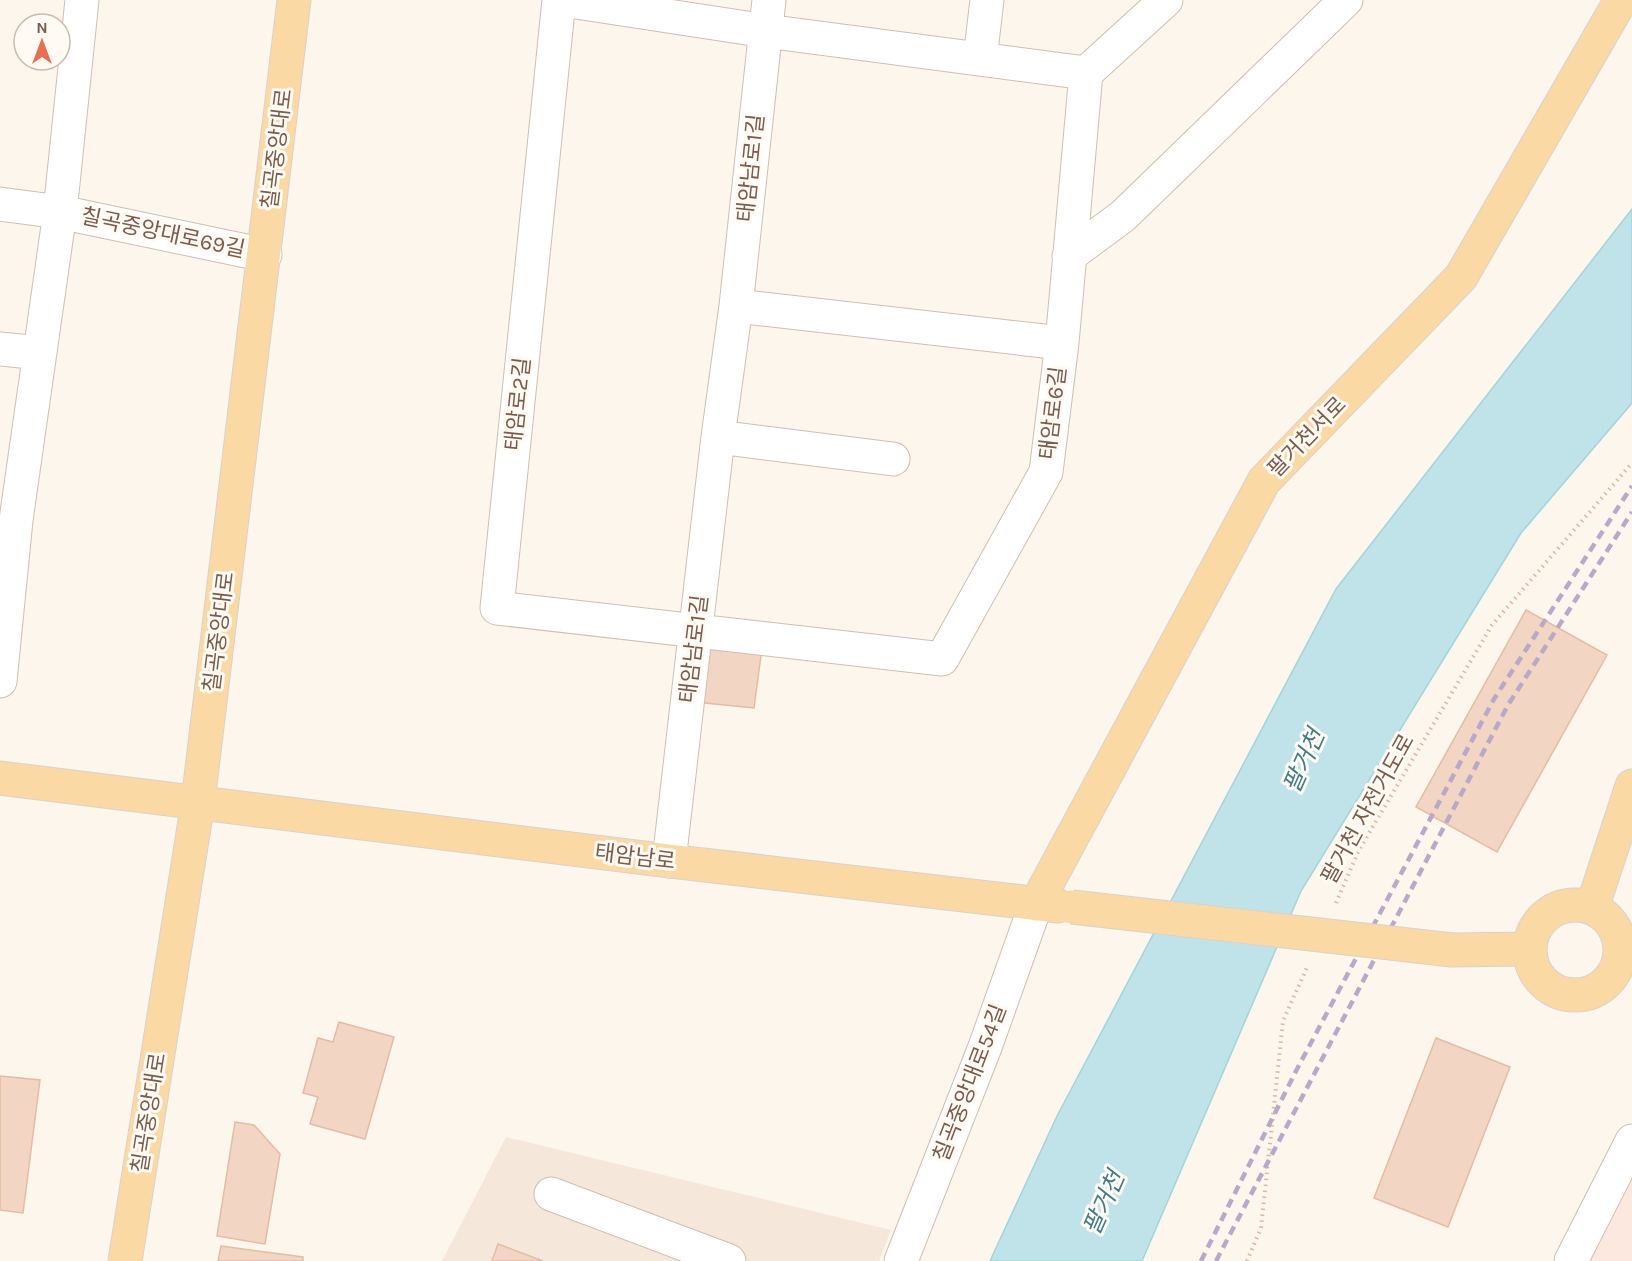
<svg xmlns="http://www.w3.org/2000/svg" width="1632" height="1261" font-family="Karla,'Noto Sans KR',sans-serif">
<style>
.residential{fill:#f5e8da}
.commercial{fill:#fde8e0}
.water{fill:#bfe3e8;stroke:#a5d3da;stroke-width:1.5}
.building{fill:#f3d5c3;stroke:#e6bba3;stroke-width:1.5}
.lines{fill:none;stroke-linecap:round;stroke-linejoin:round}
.minor-casing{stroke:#d1beb0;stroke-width:35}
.major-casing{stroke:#dad1cd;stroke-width:35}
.path{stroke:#d9b8a5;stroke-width:4;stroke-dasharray:1.5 4.5;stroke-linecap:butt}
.minor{stroke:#fff;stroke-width:33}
.major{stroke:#fbd9a5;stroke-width:33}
.rail{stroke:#b9a8c9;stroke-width:4.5;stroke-dasharray:9 6;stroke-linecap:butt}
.major-bridge-casing{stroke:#dad1cd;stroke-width:35;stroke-linecap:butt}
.major-bridge{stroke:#fbd9a5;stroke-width:33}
.labels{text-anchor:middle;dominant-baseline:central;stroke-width:6;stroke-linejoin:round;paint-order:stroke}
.street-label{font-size:22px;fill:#7a5c4d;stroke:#fffaf3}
.water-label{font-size:24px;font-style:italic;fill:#437c86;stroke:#fffaf3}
</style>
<rect width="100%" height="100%" fill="#fdf6ec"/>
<path class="residential" d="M506,1137L891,1230L879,1261H442Z"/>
<path class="commercial" d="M1632,1169V1261H1587Z"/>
<path class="water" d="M1632,209V403L1521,533L1301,891L1142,1261H990L1057,1116L1336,589Z"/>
<path class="building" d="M1526,610L1607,655L1497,852L1416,807Z
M717,643L762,648L754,708L695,702L700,656Z
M339,1022L394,1037L365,1139L310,1124L318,1097L303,1093L318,1038L333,1042Z
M1436,1038L1510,1067L1448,1227L1374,1198Z
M0,1076L40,1080L23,1213L0,1210Z
M235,1122L254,1125L280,1154L265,1244L217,1236Z
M498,1244L543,1261H492Z
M221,1246L303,1257V1261H218Z"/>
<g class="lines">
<g class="minor-casing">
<path id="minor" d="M559,0L497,608L942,659L1046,472L1062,343L1086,73L1166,0
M563,0L766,31L1086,73
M980,59L987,0
M0,204L60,212L265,255
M1069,256L1123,216L1346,0
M736,306L1062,343
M0,349L40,353
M718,437L893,459
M0,681L16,520L60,212L82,0
M669,861L718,437L736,306L769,0
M551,1194L729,1261
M901,1261L985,1047L1036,904
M1571,1261L1632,1141"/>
</g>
<g class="major-casing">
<path id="major" d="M0,778L669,861L1058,906
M1036,904L1264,481L1461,277L1621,0
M1530 950a45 45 0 1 1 90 0a45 45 0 1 1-90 0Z
M1592,908L1632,786
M1452,950L1529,949
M125,1261L198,802L294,0"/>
</g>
<path class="path" d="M1336,903L1359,850L1492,625L1632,463
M1247,1261L1261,1228L1283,1021L1308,965"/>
<use href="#minor" class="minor"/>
<use href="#major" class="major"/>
<path class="rail" d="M1201,1261L1296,1071L1494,699L1632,486
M1216,1261L1508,705L1632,512"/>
<g class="major-bridge-casing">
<path id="major-bridge" d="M1072,907L1452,950"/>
</g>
<use href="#major-bridge" class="major-bridge"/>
</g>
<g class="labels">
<g class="street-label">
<text transform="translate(277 149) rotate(-83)">칠곡중앙대로</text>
<text transform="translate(751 168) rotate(-84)">태암남로1길</text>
<text transform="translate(163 233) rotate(12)">칠곡중앙대로69길</text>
<text transform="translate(518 404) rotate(-84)">태암로2길</text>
<text transform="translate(1053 413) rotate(-83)">태암로6길</text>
<text transform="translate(1307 437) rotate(-46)">팔거천서로</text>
<text transform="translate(219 632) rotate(-83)">칠곡중앙대로</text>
<text transform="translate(694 649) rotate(-83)">태암남로1길</text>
<text transform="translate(1368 809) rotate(-61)">팔거천 자전거도로</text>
<text transform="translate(635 857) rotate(7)">태암남로</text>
<text transform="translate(970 1083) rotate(-69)">칠곡중앙대로54길</text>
<text transform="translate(149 1113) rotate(-81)">칠곡중앙대로</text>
</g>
<g class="water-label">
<text transform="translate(1304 761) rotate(-66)">팔거천</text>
<text transform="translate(1104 1203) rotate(-66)">팔거천</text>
</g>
</g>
<g transform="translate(42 42)"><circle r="28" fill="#fffaf3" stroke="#cabbb1" stroke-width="1.5"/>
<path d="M0-4.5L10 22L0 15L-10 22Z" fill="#e76f51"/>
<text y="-9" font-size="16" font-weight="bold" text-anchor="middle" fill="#7a5c4d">N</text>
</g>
</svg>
